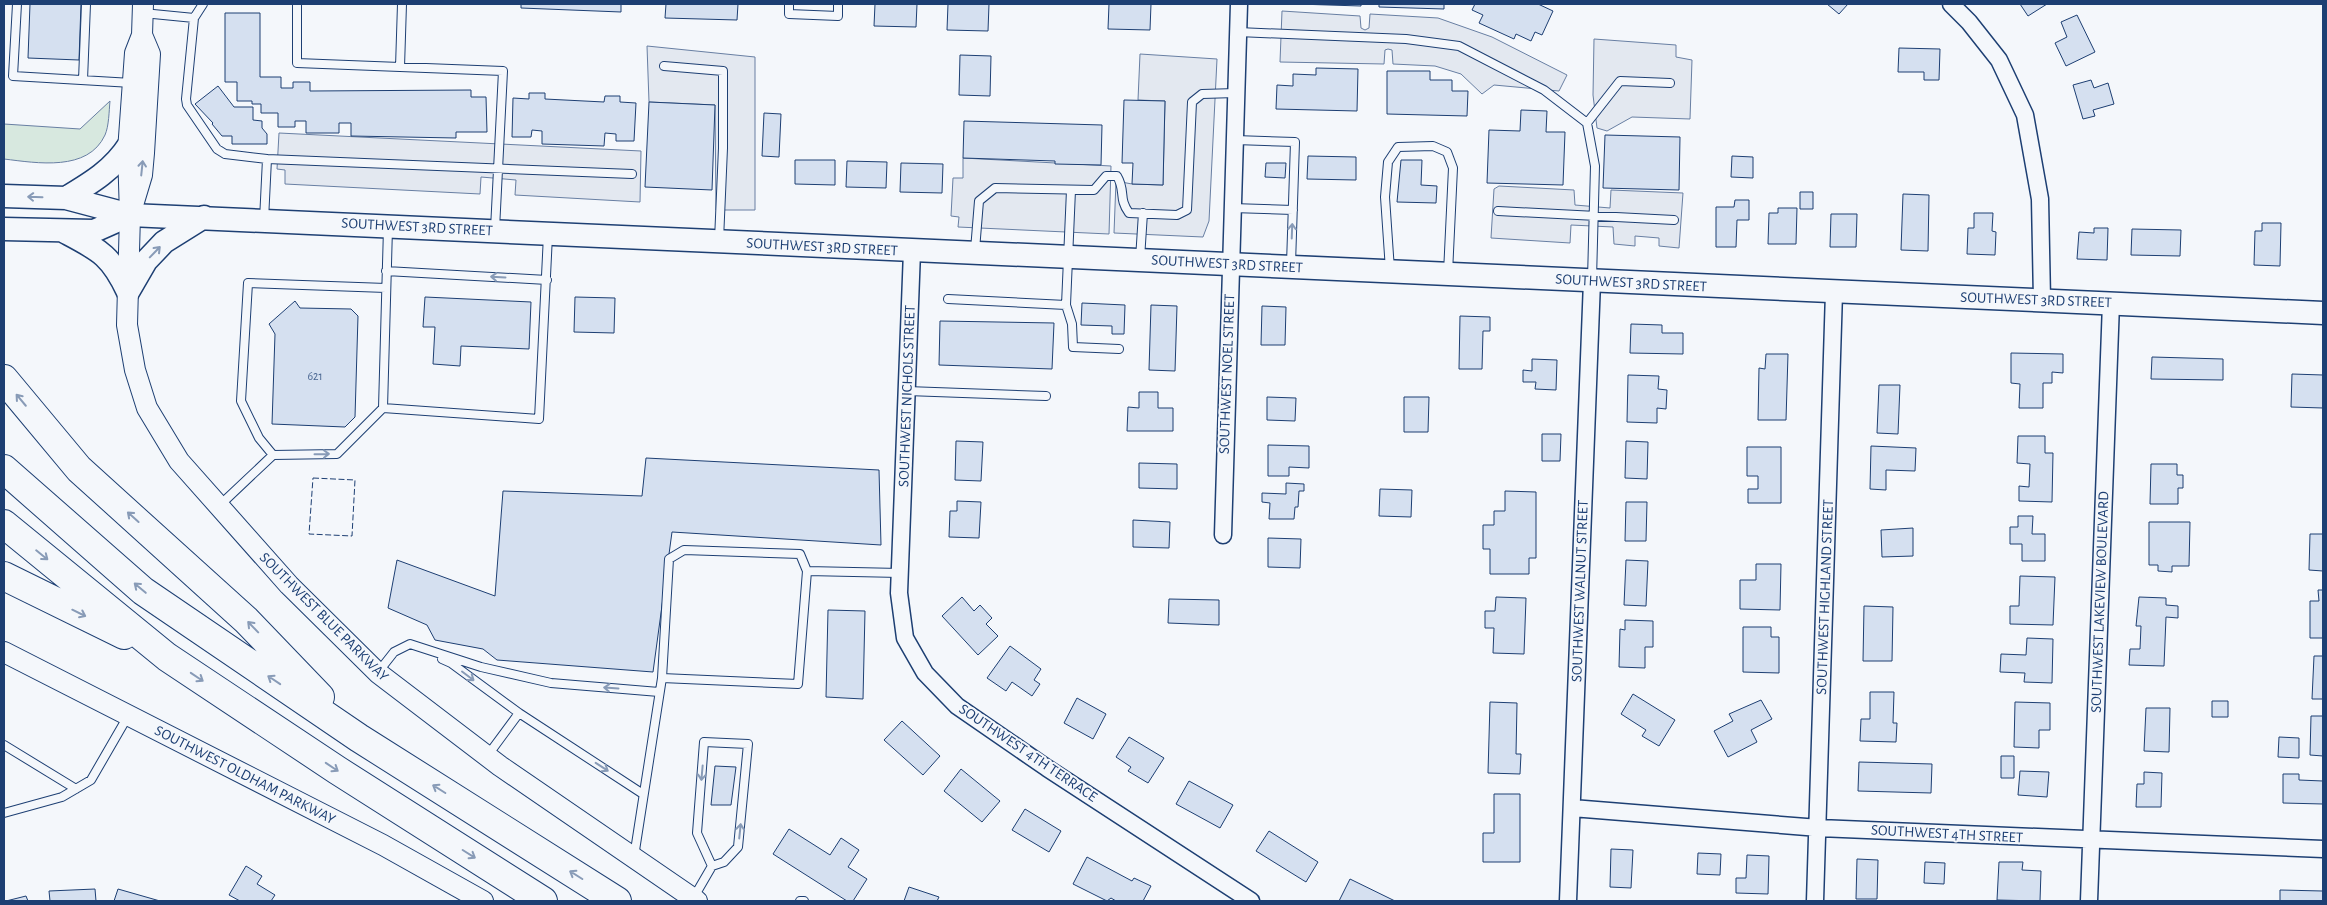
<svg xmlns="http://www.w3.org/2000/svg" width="2327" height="905" font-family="'Alegreya Sans',sans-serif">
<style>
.green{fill:#d7e8df;stroke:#687fa3}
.parking{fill:#e3e8f0;stroke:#687fa3}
.building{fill:#d5e0f0;stroke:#1d3f73}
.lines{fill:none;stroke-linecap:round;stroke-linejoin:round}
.service-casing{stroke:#1d3f73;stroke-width:10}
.minor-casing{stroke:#1d3f73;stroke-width:19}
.tertiary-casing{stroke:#1d3f73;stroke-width:22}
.secondary-casing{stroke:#1d3f73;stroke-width:25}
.motorway-casing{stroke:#1d3f73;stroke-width:30}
.service{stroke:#f4f7fb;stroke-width:8}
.minor{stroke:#f4f7fb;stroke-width:16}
.tertiary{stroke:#f4f7fb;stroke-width:20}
.secondary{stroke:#f4f7fb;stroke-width:22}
.motorway{stroke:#f4f7fb;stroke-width:28}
.fence{stroke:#1d3f73;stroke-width:1;stroke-dasharray:6 2.5;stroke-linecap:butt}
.oneway{stroke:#889bb7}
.labels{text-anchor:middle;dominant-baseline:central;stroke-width:4;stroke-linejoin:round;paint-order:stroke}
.number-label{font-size:12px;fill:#4b6792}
.street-label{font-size:15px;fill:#1d3f73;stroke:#f4f7fb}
</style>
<rect width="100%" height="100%" fill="#f4f7fb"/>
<path class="green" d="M110,101C109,111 109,126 105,135C88,172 37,163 4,159V124L80,129Z"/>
<path class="parking" d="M1282,11L1360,16L1361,28L1365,30L1369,28L1370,14L1438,18L1492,37L1567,75L1559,91L1494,85L1482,94L1461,74L1435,66L1393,64L1392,50L1388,49L1385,50L1384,64L1280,62Z
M1594,39L1676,45V57L1692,60L1690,119L1632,117L1607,131L1597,128L1593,95Z
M647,46L755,57V210H716L715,105L649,102Z
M1140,54L1217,59L1209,221L1203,237L1114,233L1116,181L1132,184L1163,185L1165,101L1138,100Z
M279,133L641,151L640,202L515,195L516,180L481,177L480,194L285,184V170L277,169Z
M963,158L1111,166L1109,234L958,227L959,217L951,216L953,178H963Z
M1499,186L1574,190L1575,205L1610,208L1611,190L1683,193L1679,248L1659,246V238L1635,236V246L1614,244L1613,227L1571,225L1570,243L1491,238L1494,189Z"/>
<path class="building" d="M30,4H81L79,60L28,58Z
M521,4H621V12L521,8Z
M666,4H738L737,20L665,18Z
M875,4H917L916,27L874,26Z
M948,4H989L988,31L947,30Z
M1109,4H1151L1150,30L1108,29Z
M1297,4H1361V6Z
M1379,4H1444V9L1379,7Z
M1475,4H1538L1553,11L1542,35L1535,32L1531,41L1516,34L1514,39L1479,23L1483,15L1472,10Z
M1827,4H1848L1839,14Z
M2020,4H2047L2028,16Z
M225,13H260V77H281V88H293V82H310V91L471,90V97H486L487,132H456V138L351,136V123H339V133H306V121H295V127H278V113H261V104H252V101H237V82H225Z
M2077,15L2095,52L2066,66L2055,43L2067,37L2061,22Z
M1899,48L1940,49L1939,80H1924V72H1898Z
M960,55L991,56L990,96L959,95Z
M1316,68L1358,69L1357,111L1276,109L1277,85L1293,86V74L1316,75Z
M1387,71H1430V80H1452V91H1468L1467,116L1387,114Z
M2091,80L2094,88L2108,83L2114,104L2093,110L2095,116L2083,119L2073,85Z
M218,86L234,107H253V120L262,121V128L267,134V144H232V136H222L212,124L213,123L195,104Z
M529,93H545V99L604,102L605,96H620V102L636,103L634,141H616V134L605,133L604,146L542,144V131L532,130L531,137H512L513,98L529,99Z
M1124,100L1165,101L1163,185L1132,184L1133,163H1122Z
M649,102L715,105L712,190L645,187Z
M1521,110L1547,111L1546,132H1565L1563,185L1487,183L1489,130L1520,131Z
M764,113L781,114L779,157L762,156Z
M964,121L1102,125L1101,165L1055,164V161L963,158Z
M1605,135L1680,137L1679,190L1603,188Z
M1308,156L1356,157V180L1307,179Z
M1732,156L1753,157V178L1731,177Z
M795,160H835V185L795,184Z
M1401,160H1422L1421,185L1437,186L1436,203L1397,202Z
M847,161L887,162L886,188L846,187Z
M901,163L943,164L942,193L900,192Z
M1266,163H1286L1285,178L1265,177Z
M1800,192H1813V209H1800Z
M1903,194L1929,195L1928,251L1901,250Z
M1735,200H1749V220H1737L1736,247H1716V207H1734Z
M1778,208H1797L1796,244H1768L1769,213H1778Z
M1974,213H1993L1992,231L1996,232L1995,255L1967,254L1968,228H1974Z
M1831,214H1857L1856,247H1830Z
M2262,223H2281L2280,266L2254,265L2255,231H2262Z
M2094,228H2108L2107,260L2077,259L2079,232L2094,233Z
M2132,229L2181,230L2180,256L2131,255Z
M425,297L531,302L529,349L461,346L460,366L433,364L435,327H423Z
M575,297L615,298L614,333L574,332Z
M295,301L300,308L351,309L358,316L355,417L345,427L272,424L275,334L269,324Z
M1082,303L1125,305L1124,334H1112V326L1081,325Z
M1151,305L1177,306L1175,371L1149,370Z
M1262,306L1286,307L1285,345H1261Z
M1460,316L1490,317V331H1483L1482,369H1459Z
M940,321L1054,323L1052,369L939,365Z
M1631,324L1662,325V333H1683V354L1630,353Z
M2011,353L2063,354V373L2052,372V383H2043V408H2019L2020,384L2011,383Z
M1766,354H1788L1786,420H1758L1759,368L1765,369Z
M2152,357L2223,359V380L2151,379Z
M1532,359L1557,360L1556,390L1535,389L1536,382H1523V370L1532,371Z
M2292,374L2323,375V408L2291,407Z
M1628,375L1659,376L1658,389L1667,390L1666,409L1657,408V423L1627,422Z
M1879,385H1900L1898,434L1877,433Z
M1139,392H1158V408H1173V431H1127L1128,407L1139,408Z
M1267,397L1296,398L1295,421L1267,420Z
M1404,397H1429L1428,432H1404Z
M1542,434H1561L1560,461H1542Z
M2018,436H2045V453H2053L2052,502L2019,501V486L2029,487L2030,464L2017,463Z
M956,441L983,442L981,481L955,480Z
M1626,441L1648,442L1647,479L1625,478Z
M1268,445L1309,446V468L1289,467V476H1268Z
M1871,446L1916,448L1915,471L1886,470V490L1870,489Z
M1747,447H1781V503H1748V489H1758V476H1747Z
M646,458L879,470L881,545L672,532L653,672L497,660L483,649L435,640L427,625L388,608L397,560L495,596L503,491L642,496Z
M1139,463L1177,464V489L1139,488Z
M2151,464H2177V475H2183V488H2178V504H2150Z
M1286,483L1304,484V491H1299L1298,507H1295L1294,519H1269L1270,503L1262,502V493L1286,494Z
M1380,489L1412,490L1411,517L1379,516Z
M1505,491L1536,492V558H1529V574H1490V549H1483V525H1494V511H1505Z
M957,501L981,502L979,538L949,537L950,511H957Z
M1626,502H1647L1646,541H1625Z
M2018,516H2033L2032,534H2045V561H2022V544H2010V527H2018Z
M1133,520L1170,522L1169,548L1133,547Z
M2149,522H2190L2189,566H2172V572L2158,571V565H2149Z
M1913,528V556L1882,557L1881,530Z
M2310,534H2323V571L2309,570Z
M1268,538L1301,539L1300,568L1268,567Z
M1626,560L1648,561L1646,606L1624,605Z
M1756,564H1781L1780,610L1740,609V580H1756Z
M2020,576L2055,577L2053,625L2010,624V606H2019Z
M2318,590H2323V638H2310V601H2319Z
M962,597L974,611L980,605L992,618L986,624L998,636L978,655L942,616Z
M1496,597L1526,598L1524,654L1493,653L1494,628H1485V611H1495Z
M2139,597L2166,598V605L2178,606V618L2166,617L2164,666L2129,665L2130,649H2140L2141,626H2136Z
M1169,599L1219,600V625L1168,623Z
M1864,606L1893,607L1892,661H1863Z
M828,610L865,611L863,699L826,697Z
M1625,620L1653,621V647H1645V668L1619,667L1620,629L1625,630Z
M1743,627H1771V637H1779V673L1743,672Z
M2027,638L2053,639L2052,683L2024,682L2025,673L2000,672L2001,654L2026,655Z
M1010,646L1041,669L1034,680L1040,684L1032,696L1012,682L1006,691L987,678Z
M2314,656H2323V699H2312Z
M1870,692H1894L1893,723H1897L1896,742L1860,741L1861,719H1870Z
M1633,694L1675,720L1659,746L1642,736L1646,730L1621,714Z
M1077,698L1106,714L1093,739L1064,723Z
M1761,700L1772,719L1751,730L1757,742L1728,757L1714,731L1733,721L1729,714Z
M2212,701H2228V717H2212Z
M1490,702L1517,703L1516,754H1521L1520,774L1488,773Z
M2015,702L2050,703V730H2039V748L2014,747Z
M2146,708H2170L2169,752L2144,751Z
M2311,716H2323V756L2310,755Z
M902,721L940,756L923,775L884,740Z
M1129,737L1164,758L1148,783L1128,771L1131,767L1116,757Z
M2279,737L2299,738V758L2278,757Z
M2001,756H2014V778H2001Z
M1859,762L1932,764L1931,793L1858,791Z
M715,766L736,767L731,805H711Z
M961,769L1000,801L982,822L944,791Z
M2020,771L2049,772L2047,797L2018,795Z
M2144,772L2162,773L2161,807H2136L2137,784H2144Z
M2283,774H2299V780L2323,781V804L2283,803Z
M1189,781L1233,805L1220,828L1176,804Z
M1494,794H1520V862H1483V833H1494Z
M1025,809L1061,831L1049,852L1012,830Z
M789,829L830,855L841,838L859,850L848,867L867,879L853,901H847L773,854Z
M1269,831L1318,862L1306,882L1256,851Z
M1611,849L1633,850L1631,888L1610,887Z
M1698,853L1721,854L1720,875L1697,874Z
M1747,855L1769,856L1768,894L1736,893V878H1746Z
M1087,857L1132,881L1134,878L1151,886L1143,901H1116L1111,898L1107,901L1073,884Z
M1857,859L1878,860L1877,899H1856Z
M1925,862L1945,863L1944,884L1924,883Z
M1999,862H2023L2022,870L2041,871L2040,901L1997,900Z
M246,866L262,876L257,884L275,895L271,901H240L229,895Z
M1350,879L1395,901H1339Z
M909,887L939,897L937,901H904Z
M95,889L96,901H50L49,891Z
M118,889L160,901H114Z
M2280,890L2323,891V901H2280Z
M26,896L28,901H6Z"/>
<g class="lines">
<g class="service-casing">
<path id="service" d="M17,4L13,76L132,83
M297,4V63L503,71L495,229
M789,4V14L838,16V4
M143,13L194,18L203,4
M194,18L186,99L187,105L217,149L225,154L267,159
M1238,32L1406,39L1459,46L1544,90L1587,123L1595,166L1592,279
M664,66L723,71V148L719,240
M400,67L402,4
M83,80L86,4
M1587,123L1620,81L1670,83
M1235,140L1295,142L1291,264
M1232,208L1293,210
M1498,211L1674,220
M264,220L267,159L632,174
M975,250L979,201L995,188L1094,190L1106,176H1117C1126,191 1118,198 1129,213L1177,215L1187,210L1192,102L1202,94L1236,93
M1140,259L1143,213
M1390,270L1385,197L1388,162L1398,147L1433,146L1447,152L1453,168L1448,273
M386,271L547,280
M948,299L1066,305L1071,190
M1066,305L1072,324L1073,347L1119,349
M907,391L1046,396
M383,408L539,419L548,235
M273,455L259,438L241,401L248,283L386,288
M219,506L273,455L337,454L383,408L388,228
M442,659L451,663L519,713L643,794
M379,671L394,652L410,644L481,667L551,683L659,692
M662,678L798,684L807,571
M4,745L76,789
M488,755L519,713
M4,813L62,797L91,780L128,716
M634,857L662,678L669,559L684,550L800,554L807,571L900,573
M694,897L712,866L724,862L738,847L748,744L704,742L697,833L712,866
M800,901H804"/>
</g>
<g class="minor-casing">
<path id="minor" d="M1951,4L1969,22L1999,60L2025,115L2040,199L2042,300
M912,251L899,593L905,638L925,673L957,706L1047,768L1251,901
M1223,535L1239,4
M1572,808L1819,828L2323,849
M1568,901L1592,281
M1815,901L1834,292
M2089,901L2111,303"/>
</g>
<g class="tertiary-casing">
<path id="tertiary" d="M142,35L143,4
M130,215L142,175L144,153L150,54L142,35L135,53L128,151L130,215L127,325L135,370L147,408L179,461L289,585L378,673L500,766L697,901
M4,652L383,845L483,901"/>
</g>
<g class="secondary-casing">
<path id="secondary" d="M4,196L66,198L130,215L2323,313
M66,198C91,183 113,170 129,145
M4,229L94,231L130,215
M65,232C99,250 111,255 128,292
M128,292L146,261L164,242L204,217"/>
</g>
<g class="motorway-casing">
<path id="motorway" d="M4,379L79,469L246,620L320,697
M4,469L143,591L359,738L617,901
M4,524L167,657L337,770L543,901
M4,576L124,635"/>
</g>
<use href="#service" class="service"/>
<use href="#minor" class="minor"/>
<use href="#tertiary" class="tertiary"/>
<use href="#secondary" class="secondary"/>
<use href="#motorway" class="motorway"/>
<path class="fence" d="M313,478L355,480L352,536L309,534Z"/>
</g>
<defs><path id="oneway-shaft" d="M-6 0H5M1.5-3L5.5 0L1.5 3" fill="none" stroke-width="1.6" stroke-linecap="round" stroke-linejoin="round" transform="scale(1.25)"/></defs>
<g class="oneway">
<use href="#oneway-shaft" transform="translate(142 168) rotate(-84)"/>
<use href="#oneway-shaft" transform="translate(35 197) rotate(-178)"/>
<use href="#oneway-shaft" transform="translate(1292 231) rotate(-88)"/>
<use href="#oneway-shaft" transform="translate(155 252) rotate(-46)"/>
<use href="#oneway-shaft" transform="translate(498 277) rotate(-177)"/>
<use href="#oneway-shaft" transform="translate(21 400) rotate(-130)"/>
<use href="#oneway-shaft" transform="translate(322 454) rotate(-1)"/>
<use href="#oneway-shaft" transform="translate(133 517) rotate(-138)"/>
<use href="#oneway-shaft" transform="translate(42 555) rotate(39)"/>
<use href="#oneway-shaft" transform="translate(140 588) rotate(-140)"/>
<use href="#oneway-shaft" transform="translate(79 613) rotate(26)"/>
<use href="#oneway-shaft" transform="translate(253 627) rotate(-134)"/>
<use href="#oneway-shaft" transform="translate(468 676) rotate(37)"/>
<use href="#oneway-shaft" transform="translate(197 677) rotate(34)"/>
<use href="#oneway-shaft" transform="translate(274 680) rotate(-146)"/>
<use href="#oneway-shaft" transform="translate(611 688) rotate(-176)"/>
<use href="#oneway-shaft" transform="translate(332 767) rotate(34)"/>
<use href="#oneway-shaft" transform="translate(602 767) rotate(33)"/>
<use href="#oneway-shaft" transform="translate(702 773) rotate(95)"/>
<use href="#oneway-shaft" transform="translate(439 789) rotate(-148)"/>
<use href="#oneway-shaft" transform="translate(740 831) rotate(-84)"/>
<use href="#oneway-shaft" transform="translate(469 854) rotate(32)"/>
<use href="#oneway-shaft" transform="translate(576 875) rotate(-148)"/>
</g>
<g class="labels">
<g class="number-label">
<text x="315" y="376">621</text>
</g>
<g class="street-label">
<text transform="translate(417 227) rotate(3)">SOUTHWEST 3RD STREET</text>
<text transform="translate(822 247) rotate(3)">SOUTHWEST 3RD STREET</text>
<text transform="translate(1227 264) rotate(3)">SOUTHWEST 3RD STREET</text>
<text transform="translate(1631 283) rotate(3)">SOUTHWEST 3RD STREET</text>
<text transform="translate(2036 300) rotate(2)">SOUTHWEST 3RD STREET</text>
<text transform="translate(1227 374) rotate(-88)">SOUTHWEST NOEL STREET</text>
<text transform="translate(907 396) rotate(-88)">SOUTHWEST NICHOLS STREET</text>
<text transform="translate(1580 591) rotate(-88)">SOUTHWEST WALNUT STREET</text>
<text transform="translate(1825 597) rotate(-88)">SOUTHWEST HIGHLAND STREET</text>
<text transform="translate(2100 602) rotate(-88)">SOUTHWEST LAKEVIEW BOULEVARD</text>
<text transform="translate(324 617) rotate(45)">SOUTHWEST BLUE PARKWAY</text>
<text transform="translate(1028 753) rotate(34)">SOUTHWEST 4TH TERRACE</text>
<text transform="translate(245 775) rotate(27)">SOUTHWEST OLDHAM PARKWAY</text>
<text transform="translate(1947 834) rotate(3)">SOUTHWEST 4TH STREET</text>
</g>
</g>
<rect width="2327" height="905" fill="none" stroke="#1d3f73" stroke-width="10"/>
</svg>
